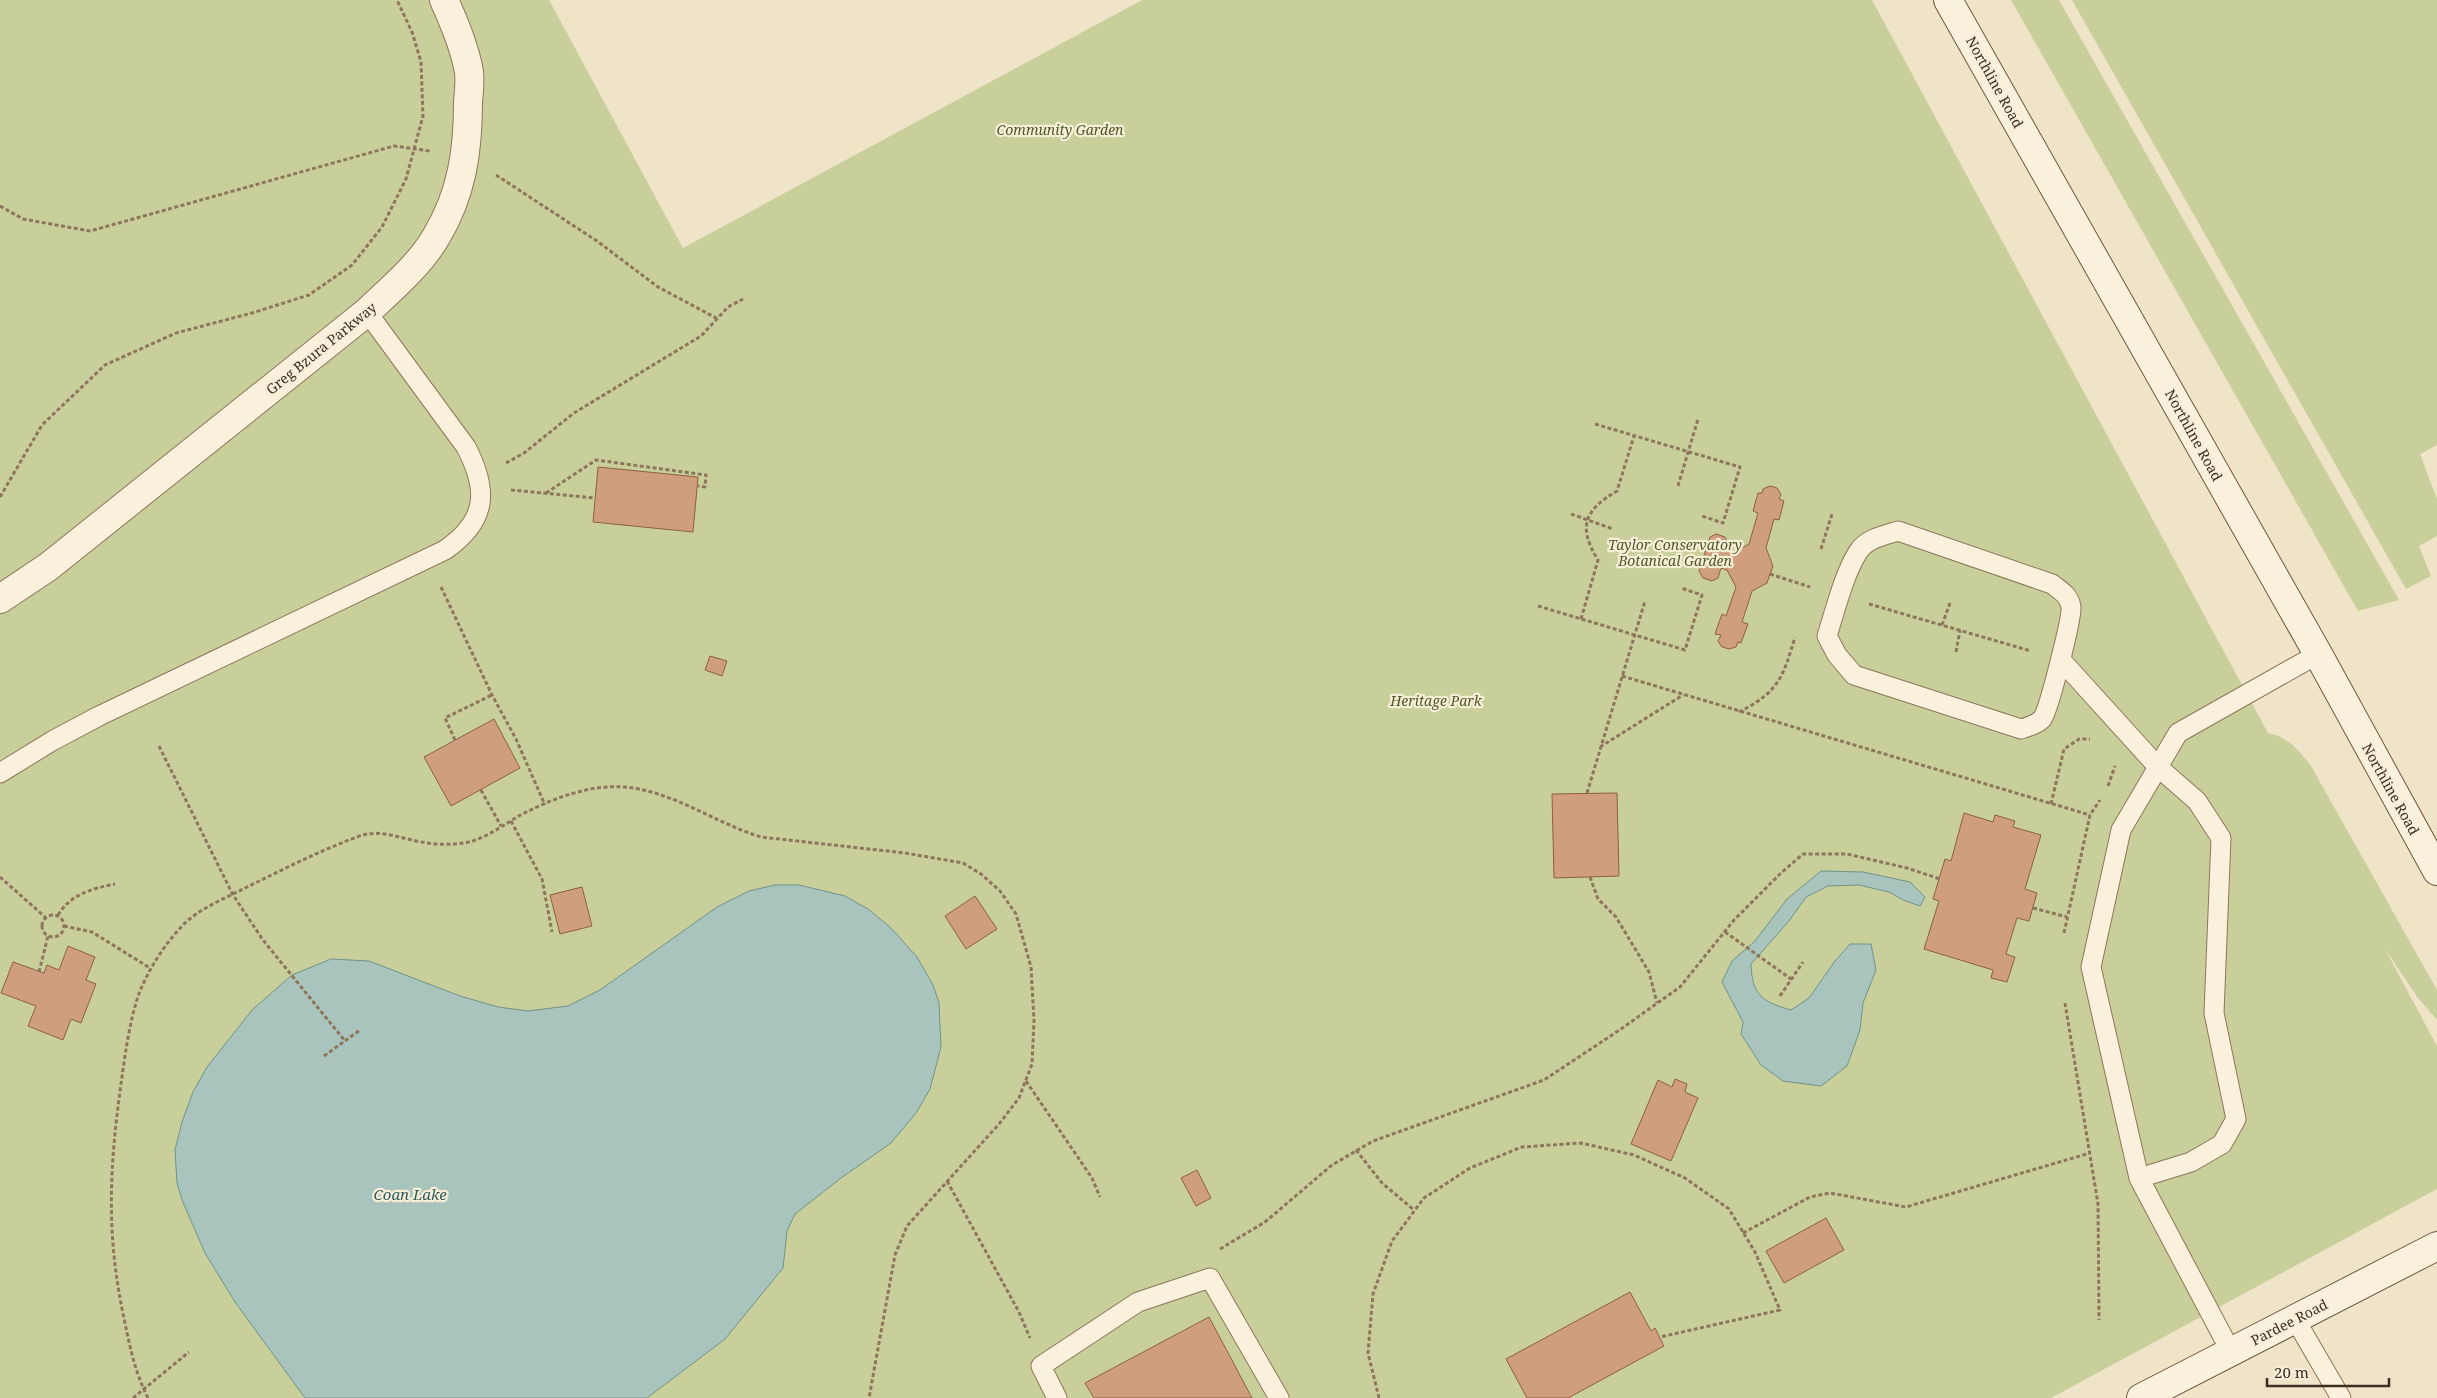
<svg xmlns="http://www.w3.org/2000/svg" width="2437" height="1398" font-family="'Noto Serif',serif">
<style>
.green{fill:#c9cf9b}
.water{fill:#a9c4bc;stroke:#6f938a}
.building{fill:#cf9f7d;stroke:#8d5f41}
.lines{fill:none;stroke-linecap:round;stroke-linejoin:round}
.lane-casing{stroke:#8d765c;stroke-width:21}
.street-casing{stroke:#8d765c;stroke-width:30}
.secondary-casing{stroke:#6f573f;stroke-width:30}
.path{stroke:#8d765c;stroke-width:3;stroke-dasharray:4 2.5;stroke-linecap:butt}
.lane{stroke:#faf1dc;stroke-width:19}
.street{stroke:#faf1dc;stroke-width:28}
.secondary{stroke:#faf1dc;stroke-width:28}
.labels{text-anchor:middle;dominant-baseline:central;stroke-width:4.5;stroke-linejoin:round;paint-order:stroke}
.street-label{font-size:14px;fill:#3d2e20;stroke:#f7eed8}
.park-label{font-size:14px;font-style:italic;fill:#4d5a26;stroke:#f7eed8}
.water-label{font-size:15px;font-style:italic;fill:#2f5d5a;stroke:#f7eed8}
</style>
<rect width="100%" height="100%" fill="#f0e4c8"/>
<path class="green" d="M0,0H549L683,248L1142,0H1872L2268,733C2288,737 2299,750 2311,766L2437,990V1020L2418,998L2385,949L2437,1046V1189L2051,1398H0Z
M2011,0H2059L2399,600L2358,611Z
M2072,0H2437V445L2420,454L2437,499V536L2419,546L2431,576L2406,589Z"/>
<path class="water" d="M1821,871L1863,872L1910,882L1925,897L1920,906L1903,900L1889,892L1859,885L1828,886L1806,897L1789,921L1751,964C1752,996 1763,1002 1791,1010L1809,998L1835,961L1850,944H1871L1876,970L1863,1003L1860,1030L1847,1066L1821,1086L1783,1081L1761,1065L1741,1034L1743,1022L1722,982L1732,961L1755,941L1787,899Z
M775,885H799L845,896L868,909L891,928L917,957L933,985L939,1003L941,1047L930,1089L916,1113L891,1143L841,1178L795,1214L787,1231L783,1268L725,1339L647,1398H305L235,1302L205,1253L182,1200L177,1183L175,1150L182,1122L193,1092L207,1067L252,1010L292,975L331,959L369,961L460,996L498,1007L528,1011L568,1006L600,990L717,907L749,891Z"/>
<path class="building" d="M598,467L698,477L693,532L593,522Z
M1770,486L1777,488L1781,494L1779,499L1784,501L1779,520L1774,519L1766,548L1773,566L1770,574L1767,583L1752,591L1742,622L1748,624L1741,643L1738,642L1736,647L1729,649L1722,647L1718,641L1721,635L1715,634L1722,614L1726,616L1736,587L1727,570L1721,568L1718,578L1712,581L1703,578L1699,571L1710,537L1716,534L1725,537L1728,544L1726,550L1733,553L1749,544L1758,513L1753,511L1758,493H1762L1763,489Z
M710,656L727,661L722,676L705,670Z
M494,719L520,768L451,806L424,757Z
M1617,793L1619,876L1554,878L1552,794Z
M1964,813L1993,822L1995,815L2015,821L2013,827L2041,835L2025,889L2037,893L2029,921L2017,918L2006,954L2015,957L2007,982L1991,978L1993,970L1924,949L1939,901L1933,899L1945,859L1951,861Z
M582,887L592,926L560,934L550,895Z
M975,896L997,929L966,949L945,916Z
M68,946L95,957L86,980L96,984L81,1023L71,1019L63,1040L28,1026L36,1006L1,993L13,962L44,973L47,965L59,970Z
M1675,1079L1687,1084L1685,1092L1698,1098L1671,1161L1631,1144L1658,1080L1672,1087Z
M1197,1170L1211,1198L1196,1206L1181,1178Z
M1826,1218L1844,1250L1784,1283L1766,1251Z
M1630,1292L1651,1331L1655,1328L1664,1346L1568,1398H1527L1506,1359Z
M1209,1317L1252,1398H1094L1085,1383Z"/>
<g class="lines">
<g class="lane-casing">
<path id="lane" d="M1898,531L2052,584C2061,591 2069,595 2071,607C2072,618 2049,710 2042,719C2037,724 2028,727 2021,729L1854,675L1837,655L1827,636C1835,611 1844,574 1858,552C1866,539 1884,535 1898,531Z
M2061,660L2158,767L2197,801L2221,838L2214,1013L2236,1119L2222,1144L2191,1162L2139,1178
M0,773L52,741L99,716L445,550C487,521 489,491 466,447L367,312
M2295,1319L2341,1398
M2231,1352L2139,1178L2091,967L2121,830L2178,733L2318,654
M1057,1398L1041,1366L1138,1302L1210,1278L1279,1398"/>
</g>
<g class="street-casing">
<path id="street" d="M0,599L48,567L367,312C391,289 419,266 436,237C462,194 468,151 468,102C469,92 470,81 469,72C465,48 454,22 444,0"/>
</g>
<g class="secondary-casing">
<path id="secondary" d="M1948,0L2318,654L2437,871
M2141,1398L2437,1246"/>
</g>
<path class="path" d="M496,175L597,241L658,287L718,319
M0,206L23,219L90,231L394,146L430,151
M1595,424L1740,467L1723,523L1702,516
M506,463L524,453L574,413L701,336L728,307L743,299
M1678,486L1698,419
M511,490L595,498
M546,493L596,460L706,475L705,487L698,486
M0,497L42,425L105,365L176,333L252,313L309,295L352,265L382,227L406,179L423,116L421,62L412,32L397,0
M1571,514L1613,529
M1821,549L1832,514
M1770,574L1810,587
M441,587L492,695L516,739L545,805
M1869,604L2031,651
M1538,606L1685,650L1702,595L1681,588
M1581,619L1598,560C1577,526 1585,510 1617,491L1634,436
M1942,625L1950,603
M1956,652L1960,630
M1622,676L2090,815
M1739,712C1779,692 1783,677 1795,637
M455,740L445,718L492,695
M159,746L233,895L263,940L345,1041
M1600,747L1683,695
M2108,786L2115,766
M481,790L501,826
M1587,793L1645,601
M2051,804L2064,749L2079,739H2090
M511,821L542,879L552,932
M0,877L45,917
M1590,877L1598,899L1616,917L1649,972L1657,1003
M2033,908L2067,917
M42 926a11 11 0 1 1 22 0a11 11 0 1 1-22 0Z
M58,915C71,894 91,889 115,884
M64,926L92,932L150,968
M1725,932L1791,979
M2064,933L2090,815L2100,800
M39,972L48,936
M1780,996L1803,962
M2065,1003L2098,1204L2099,1320
M324,1056L360,1030
M1026,1081L1092,1178L1100,1197
M1356,1150L1382,1183L1414,1210
M947,1181L1019,1312L1030,1338
M1743,1233L1810,1197L1830,1193L1906,1207L2090,1153
M1220,1249L1265,1222L1332,1165L1373,1141L1544,1080L1621,1029L1680,987L1734,920L1781,873L1803,854H1847L1907,868L1940,879
M133,1398L189,1352
M148,1398C136,1375 130,1348 125,1323C106,1238 109,1170 121,1084C125,1055 130,1017 140,991C150,967 165,944 183,925C200,908 224,899 245,888C282,870 319,851 357,837C377,829 393,836 412,840C432,845 453,846 473,841C488,836 504,825 517,817C548,800 589,784 624,787C673,791 715,823 761,837L905,853L963,863L981,874L1000,891L1016,914L1031,967L1034,1020L1032,1064L1019,1098L999,1124L907,1226L895,1255L869,1398
M1379,1398L1368,1353L1373,1294L1392,1241L1424,1198L1470,1168L1522,1147L1581,1143L1634,1155L1685,1178L1729,1209L1755,1252L1780,1310L1660,1337"/>
<use href="#lane" class="lane"/>
<use href="#street" class="street"/>
<use href="#secondary" class="secondary"/>
</g>
<g class="labels">
<g class="street-label">
<text transform="translate(1995 82) rotate(61)">Northline Road</text>
<text transform="translate(321 348) rotate(-39)">Greg Bzura Parkway</text>
<text transform="translate(2194 435) rotate(61)">Northline Road</text>
<text transform="translate(2391 789) rotate(61)">Northline Road</text>
<text transform="translate(2289 1322) rotate(-27)">Pardee Road</text>
</g>
<g class="park-label">
<text x="1060" y="129">Community Garden</text>
<text x="1675" y="544">Taylor Conservatory<tspan x="1675" dy="16">Botanical Garden</tspan></text>
<text x="1436" y="700">Heritage Park</text>
</g>
<g class="water-label">
<text x="410" y="1194">Coan Lake</text>
</g>
</g>
<path d="M2267 1378v8h122v-8" fill="none" stroke="#3d2e20" stroke-width="2.5"/>
<text x="2274" y="1378" font-size="15" fill="#3d2e20" stroke="#f7eed8" stroke-width="4" paint-order="stroke">20 m</text>
</svg>
